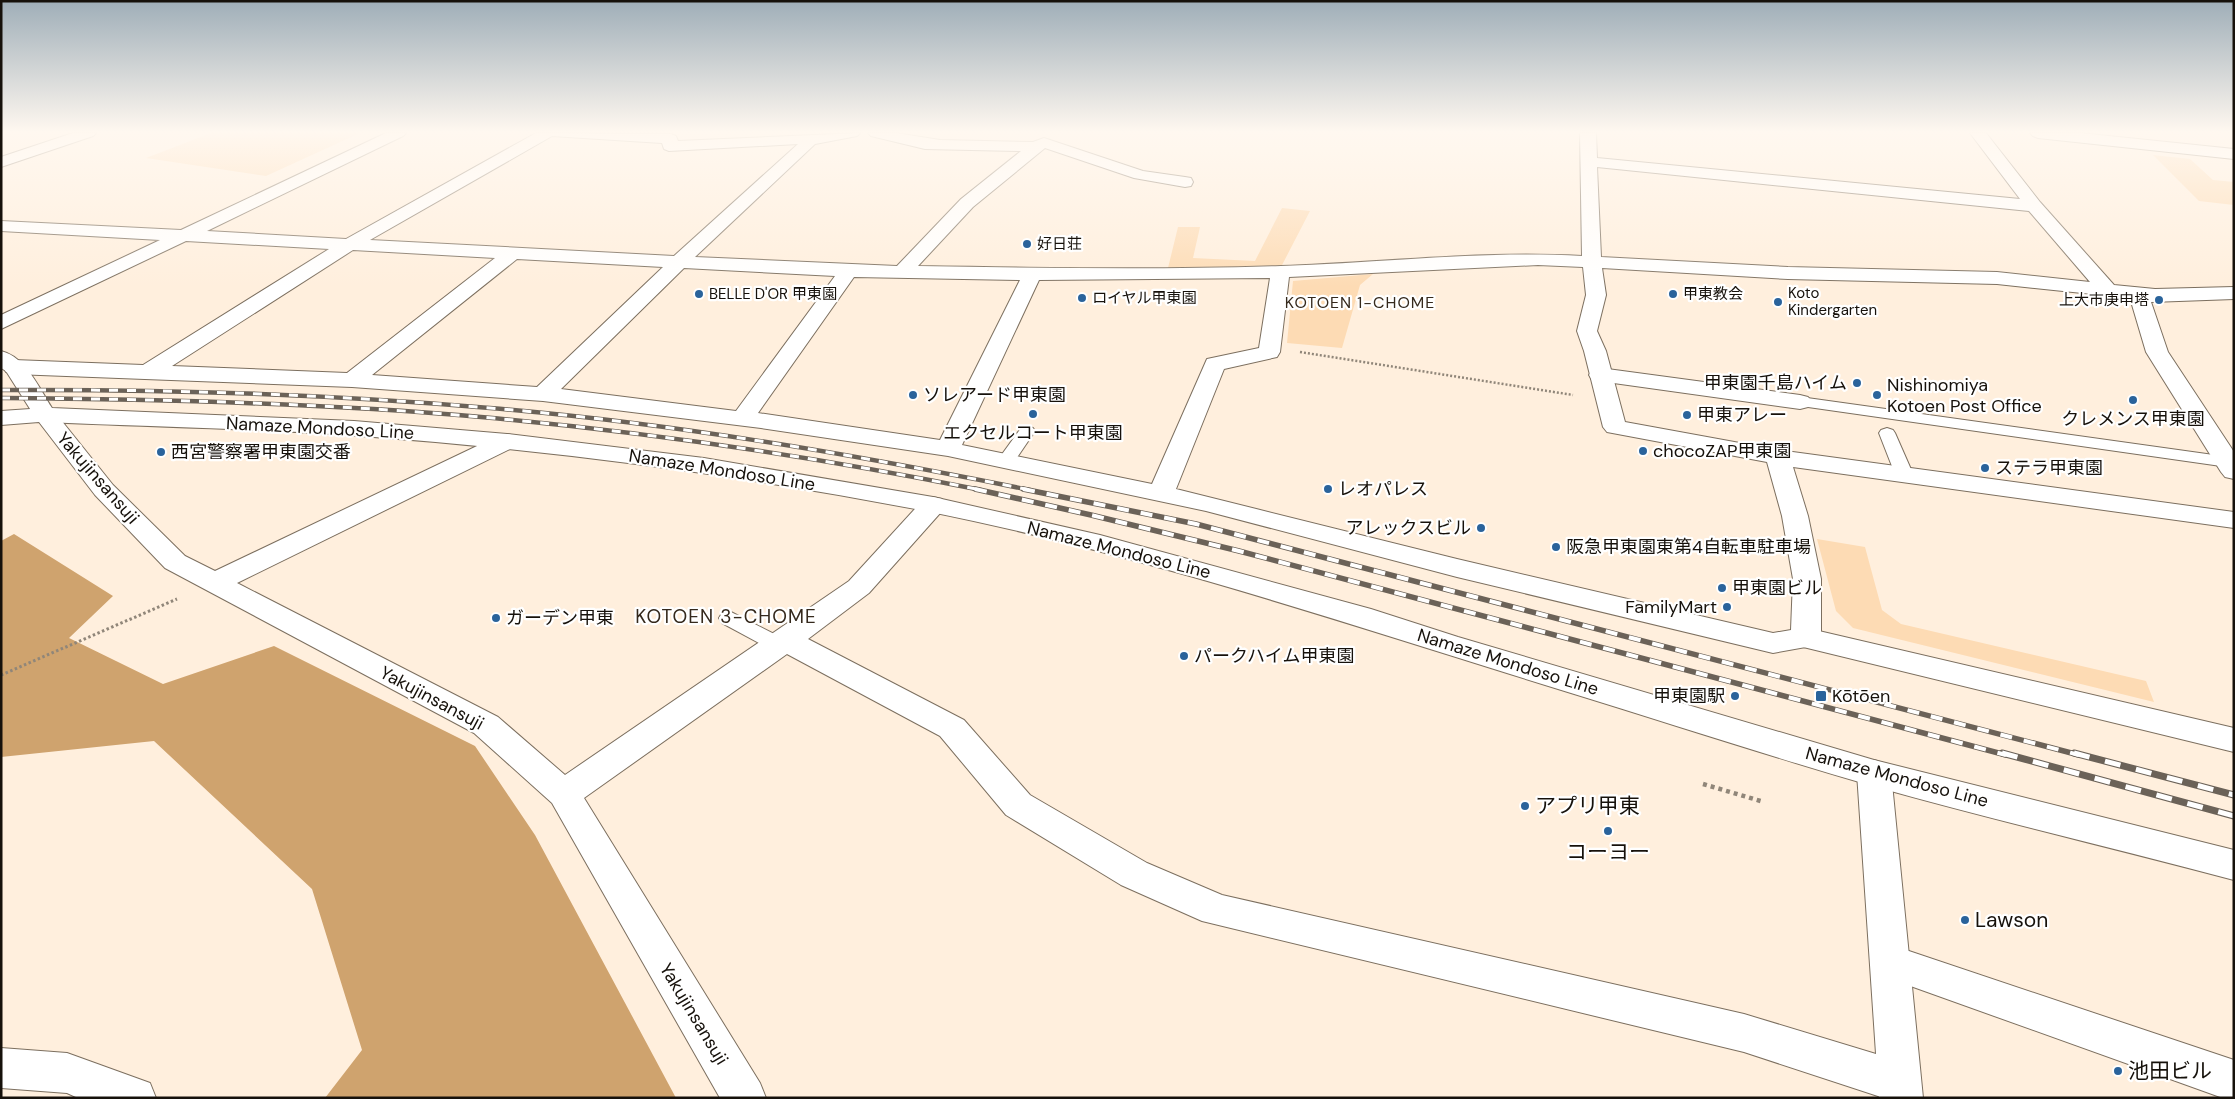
<svg xmlns="http://www.w3.org/2000/svg" width="2235" height="1099" font-family="'DM Sans','Noto Sans JP',sans-serif">
<style>
.green{fill:#fddbb4}
.forest{fill:#cfa36e}
.lines{fill:none;stroke-linecap:round;stroke-linejoin:round}
.service-casing{stroke:#7c6f5f;stroke-width:2}
.pedestrian-casing{stroke:#7c6f5f;stroke-width:2}
.minor-casing{stroke:#7c6f5f;stroke-width:2}
.tertiary-casing{stroke:#7c6f5f;stroke-width:2}
.secondary-casing{stroke:#7c6f5f;stroke-width:2}
.path-far2{stroke:#908679;stroke-width:2.5;stroke-dasharray:2 2;stroke-linecap:butt}
.path-far1{stroke:#908679;stroke-width:3;stroke-dasharray:2.5 2.5;stroke-linecap:butt}
.path{stroke:#908679;stroke-width:4.5;stroke-dasharray:4 4;stroke-linecap:butt}
.service{fill:#fff;fill-rule:evenodd}
.pedestrian{fill:#fff;fill-rule:evenodd}
.minor{fill:#fff;fill-rule:evenodd}
.tertiary{fill:#fff;fill-rule:evenodd}
.secondary{fill:#fff;fill-rule:evenodd}
.rail-far2-casing{stroke:#6b6258;stroke-width:4.5}
.rail-far1-casing{stroke:#6b6258;stroke-width:5.5}
.rail-casing{stroke:#6b6258;stroke-width:7}
.rail-far2{stroke:#fff;stroke-width:3;stroke-dasharray:9;stroke-linecap:butt}
.rail-far1{stroke:#fff;stroke-width:4;stroke-dasharray:12;stroke-linecap:butt}
.rail{stroke:#fff;stroke-width:5;stroke-dasharray:16;stroke-linecap:butt}
.poi-dot{fill:#2a639b;stroke:#fff;stroke-width:2}
.labels{text-anchor:middle;dominant-baseline:central;stroke-width:4.5;stroke-linejoin:round;paint-order:stroke}
.far-poi-label{font-size:15px;fill:#16110b;stroke:#fff;text-anchor:start}
.far-neighbourhood-label{font-size:16px;letter-spacing:1px;fill:#35291c;stroke:#fff}
.poi-label{font-size:18px;fill:#16110b;stroke:#fff;text-anchor:start}
.street-label{font-size:18px;fill:#16110b;stroke:#fff}
.neighbourhood-label{font-size:19px;letter-spacing:1px;fill:#35291c;stroke:#fff}
.near-poi-label{font-size:21px;fill:#16110b;stroke:#fff;text-anchor:start}
</style>
<rect width="100%" height="100%" fill="#ffefdd"/>
<path class="green" d="M211,133H360L266,176L146,158Z
M2153,155L2190,159L2213,180L2234,182V205L2199,201Z
M1282,208L1310,211L1281,267L1168,268L1178,227H1200L1193,258L1255,261Z
M1373,274L1360,285L1342,348L1287,343L1293,281Z
M1817,539L1865,547L1882,610L1901,624L2146,681L2154,702L1853,628L1836,611Z"/>
<path class="forest" d="M14,534L113,596L69,638L163,684L274,646L475,746L535,835L676,1098H325L362,1050L312,889L154,741L1,757V541Z"/>
<g class="lines">
<g class="service-casing">
<path id="service" d="M1800,397L2228,457L2234,458V466L2228,467L1794,405L1792,402L1794,399Z
M1027,426L1033,428L1035,431L1012,465H1000L998,461L1000,457L1021,428Z
M1887,428L1893,430L1895,433L1913,474L1910,478H1898L1895,474L1879,433L1881,430Z
M729,611L786,640L789,645L786,650L779,652L772,650L722,623L719,618L722,613Z"/>
</g>
<g class="pedestrian-casing">
<path id="pedestrian" d="M1600,368L1800,395L1808,397L1812,402L1808,407L1800,409L1592,380L1589,375L1592,370Z"/>
</g>
<g class="minor-casing">
<path id="minor" d="M73,133H96L93,136L1,167V157Z
M386,133H406L403,136L207,231L346,239L536,133L671,134L676,136L678,141L860,133L857,136L815,144L695,257L897,266L961,199L1021,151L925,149L871,136L868,133H896L940,140L1033,142L1044,138L1143,171L1185,177L1191,178L1193,182L1191,186L1185,187L1134,178L1045,148L973,207L918,266C1039,268 1160,270 1281,266C1381,263 1482,250 1582,256L1580,133H1596L1597,158L2020,199L1970,133H1986L2040,202L2114,285L2155,289L2234,287V299L2151,302L2168,352L2234,452V479L2225,477L2221,472L2146,352L2130,298L1997,284L1788,279L1602,268L1606,295L1597,331L1606,351L1625,422L1778,450L2234,512V528L1793,467L1808,516L1821,579V638L1817,645L1773,653L1457,577L1206,511L948,456L761,428L543,401L352,387L14,374L6,372L3,367L6,362L14,360L143,365L329,249L186,241L1,329V315L160,240L1,231V221L181,230ZM552,136L662,143L664,149L669,151L798,144L674,256L370,240ZM1597,167L2029,211L2090,282L1997,272L1788,267L1601,257ZM353,250L495,258L347,373L172,366ZM517,259L663,267L537,387L372,375ZM1538,265L1583,267L1586,295L1577,331L1584,351L1603,427L1607,432L1767,462L1782,516L1793,579L1791,630L1773,633L1457,559L1176,489L1224,369L1277,357L1280,352L1289,277ZM684,268L835,276L736,411L561,389ZM854,277L1020,280L940,440L758,413ZM1270,278L1259,348L1207,359L1152,484L962,445L1039,280Z
M45,408L53,410L113,485L185,556L215,571L498,436L507,434L516,436L519,441L516,446L237,583L498,717L565,775L849,581L924,499L933,497L942,499L946,505L942,511L869,593L808,639L964,720L1030,795L1147,863L1222,895L1744,1014L1899,1061L1914,1067L1921,1082L1914,1097L1884,1098L1744,1052L1202,921L1121,885L1006,815L940,736L787,654L584,798L760,1083L766,1098H720L552,803L474,733L165,568L95,495L39,422L1,425V411Z
M1891,945L2234,1060V1098H2223L1877,974L1871,962L1877,950Z"/>
</g>
<g class="tertiary-casing">
<path id="tertiary" d="M2030,133H2080L2234,149V159L2038,138L2033,136Z
M1806,628L2234,728V752L1795,645L1791,638L1795,631Z
M1874,760L1886,764L1891,773L1923,1098H1879L1857,773L1862,764Z
M1,1048L67,1053L150,1083L156,1098H78L67,1093L1,1088Z"/>
</g>
<g class="secondary-casing">
<path id="secondary" d="M1,351C26,357 39,388 52,408L354,421L507,434L704,458L933,497L1100,535L1371,609L1458,637L1874,760L2234,850V880C2114,848 1993,820 1873,786C1772,757 1672,724 1571,693C1360,628 1149,556 931,512C742,475 552,450 361,436C256,428 150,427 45,422L37,420L6,371L1,368Z"/>
</g>
<path class="path-far2" d="M1300,352L1573,395"/>
<path class="path-far1" d="M1,675L177,599"/>
<path class="path" d="M1703,784L1764,802"/>
<use href="#service" class="service"/>
<use href="#pedestrian" class="pedestrian"/>
<use href="#minor" class="minor"/>
<use href="#tertiary" class="tertiary"/>
<use href="#secondary" class="secondary"/>
<g class="rail-far2-casing">
<path id="rail-far2" d="M1,390C164,389 327,394 490,408C671,423 851,454 1030,490
M1,398C161,399 321,403 481,417C648,432 816,457 981,490"/>
</g>
<g class="rail-far1-casing">
<path id="rail-far1" d="M975,489L1091,515L1239,551L2006,755
M1023,489L1196,524L2079,755"/>
</g>
<g class="rail-casing">
<path id="rail" d="M2002,753L2234,816
M2074,753L2234,795"/>
</g>
<use href="#rail-far2" class="rail-far2"/>
<use href="#rail-far1" class="rail-far1"/>
<use href="#rail" class="rail"/>
</g>
<linearGradient id="sky" x2="0" y2="1"><stop stop-color="#9faeb8"/><stop offset="0.46" stop-color="#fff8f0"/><stop offset="1" stop-color="#fff8f0" stop-opacity="0"/></linearGradient>
<rect width="2235" height="287" fill="url(#sky)"/>
<g class="poi-dot">
<circle cx="1027" cy="244" r="5"/>
<circle cx="699" cy="294" r="5"/>
<circle cx="1673" cy="294" r="5"/>
<circle cx="1082" cy="298" r="5"/>
<circle cx="2159" cy="300" r="5"/>
<circle cx="1778" cy="302" r="5"/>
<circle cx="1857" cy="383" r="5"/>
<circle cx="913" cy="395" r="5"/>
<circle cx="1877" cy="395" r="5"/>
<circle cx="2133" cy="400" r="5"/>
<circle cx="1033" cy="414" r="5"/>
<circle cx="1687" cy="415" r="5"/>
<circle cx="1643" cy="451" r="5"/>
<circle cx="161" cy="452" r="5"/>
<circle cx="1985" cy="468" r="5"/>
<circle cx="1328" cy="489" r="5"/>
<circle cx="1481" cy="528" r="5"/>
<circle cx="1556" cy="547" r="5"/>
<circle cx="1722" cy="588" r="5"/>
<circle cx="1727" cy="607" r="5"/>
<circle cx="496" cy="618" r="5"/>
<circle cx="1184" cy="656" r="5"/>
<circle cx="1735" cy="696" r="5"/>
<rect x="1815" y="690" width="12" height="12" rx="2.5"/>
<circle cx="1525" cy="806" r="5"/>
<circle cx="1608" cy="831" r="5"/>
<circle cx="1965" cy="920" r="5"/>
<circle cx="2118" cy="1071" r="5"/>
</g>
<g class="labels">
<g class="far-poi-label">
<text x="1037" y="244">好日荘</text>
<text x="1788" y="293">Koto<tspan x="1788" dy="17">Kindergarten</tspan></text>
<text x="709" y="294">BELLE D'OR 甲東園</text>
<text x="1683" y="294">甲東教会</text>
<text x="1092" y="298">ロイヤル甲東園</text>
<text x="2149" y="300" text-anchor="end">上大市庚申塔</text>
</g>
<g class="far-neighbourhood-label">
<text x="1360" y="302">KOTOEN 1-CHOME</text>
</g>
<g class="poi-label">
<text x="1847" y="383" text-anchor="end">甲東園千島ハイム</text>
<text x="1887" y="385">Nishinomiya<tspan x="1887" dy="21">Kotoen Post Office</tspan></text>
<text x="923" y="395">ソレアード甲東園</text>
<text x="1697" y="415">甲東アレー</text>
<text x="2133" y="419" text-anchor="middle">クレメンス甲東園</text>
<text x="1033" y="433" text-anchor="middle">エクセルコート甲東園</text>
<text x="1653" y="451">chocoZAP甲東園</text>
<text x="171" y="452">西宮警察署甲東園交番</text>
<text x="1995" y="468">ステラ甲東園</text>
<text x="1338" y="489">レオパレス</text>
<text x="1471" y="528" text-anchor="end">アレックスビル</text>
<text x="1566" y="547">阪急甲東園東第4自転車駐車場</text>
<text x="1732" y="588">甲東園ビル</text>
<text x="1717" y="607" text-anchor="end">FamilyMart</text>
<text x="506" y="618">ガーデン甲東</text>
<text x="1194" y="656">パークハイム甲東園</text>
<text x="1725" y="696" text-anchor="end">甲東園駅</text>
<text x="1832" y="696">Kōtōen</text>
</g>
<g class="street-label">
<text transform="translate(320 428) rotate(3)">Namaze Mondoso Line</text>
<text transform="translate(722 470) rotate(9)">Namaze Mondoso Line</text>
<text transform="translate(98 478) rotate(49)">Yakujinsansuji</text>
<text transform="translate(1119 550) rotate(14)">Namaze Mondoso Line</text>
<text transform="translate(1508 662) rotate(17)">Namaze Mondoso Line</text>
<text transform="translate(432 698) rotate(28)">Yakujinsansuji</text>
<text transform="translate(1897 777) rotate(15)">Namaze Mondoso Line</text>
<text transform="translate(694 1014) rotate(59)">Yakujinsansuji</text>
</g>
<g class="neighbourhood-label">
<text x="726" y="616">KOTOEN 3-CHOME</text>
</g>
<g class="near-poi-label">
<text x="1535" y="806">アプリ甲東</text>
<text x="1608" y="852" text-anchor="middle">コーヨー</text>
<text x="1975" y="920">Lawson</text>
<text x="2128" y="1071">池田ビル</text>
</g>
</g>
<rect width="2235" height="1099" fill="none" stroke="#16110b" stroke-width="5"/>
</svg>
